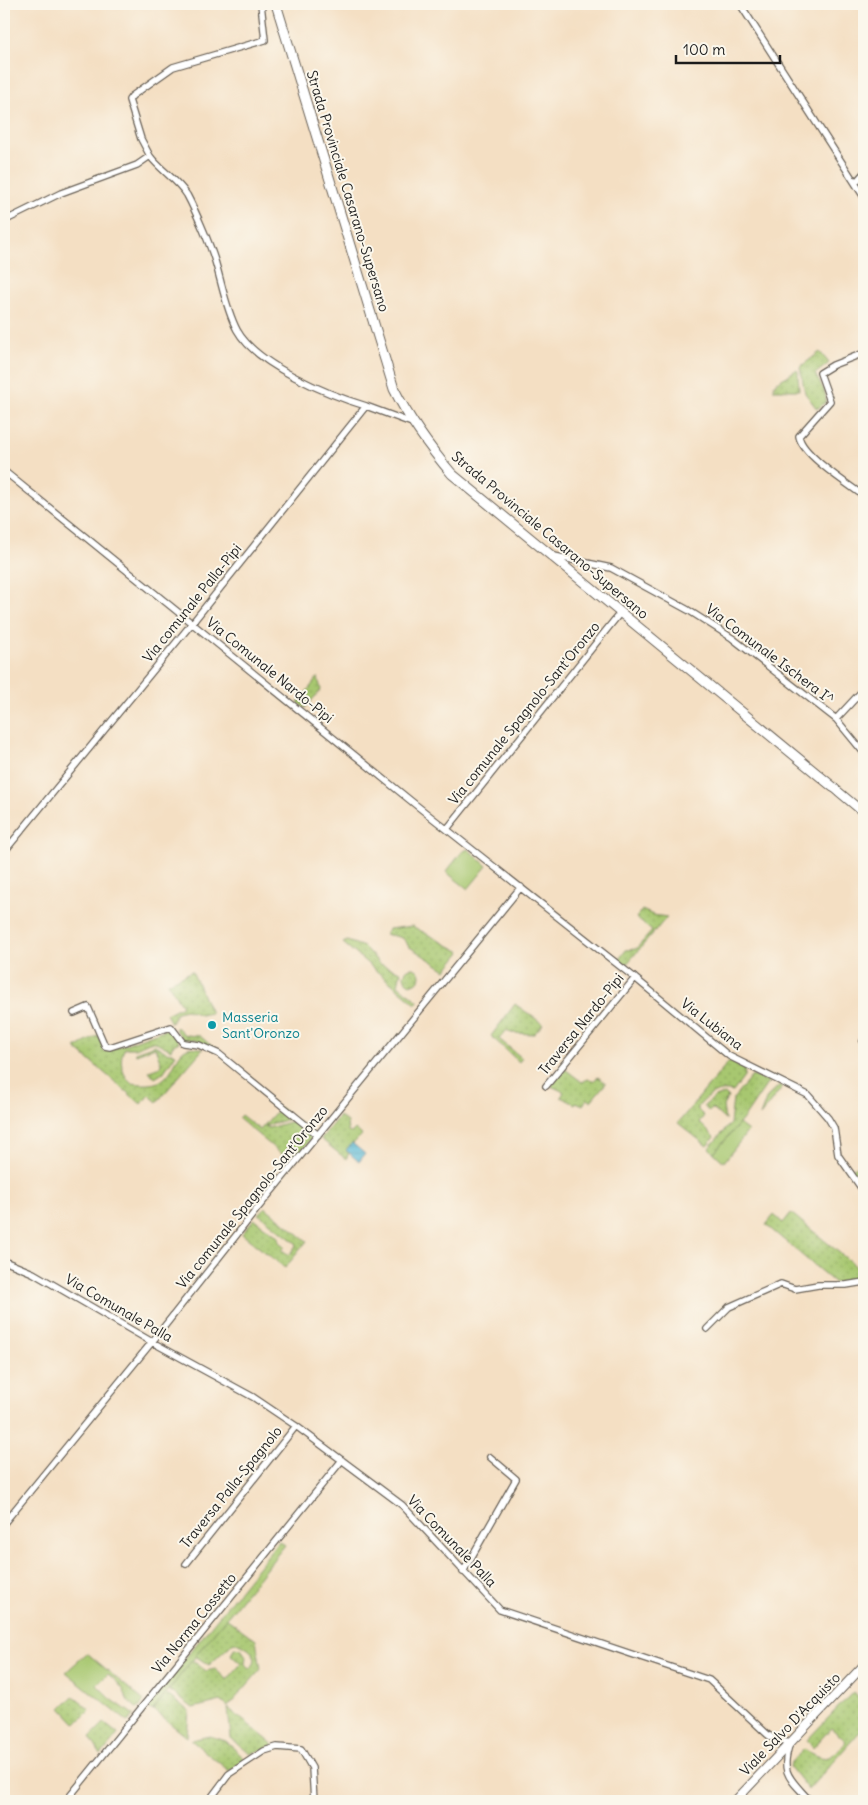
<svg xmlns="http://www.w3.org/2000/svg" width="868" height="1805" font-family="Delius,sans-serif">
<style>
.grass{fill:#a7c76f;stroke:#627246}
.garden{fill:url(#garden-dots);stroke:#627246}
.water{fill:url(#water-rules);stroke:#3a6a79}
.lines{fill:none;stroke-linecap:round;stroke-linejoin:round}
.minor-casing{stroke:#686056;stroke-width:8}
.tertiary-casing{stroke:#686056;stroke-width:10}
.secondary-casing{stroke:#686056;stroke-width:11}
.minor{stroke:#fff;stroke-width:5.5}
.tertiary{stroke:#fff;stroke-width:8}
.secondary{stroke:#fff;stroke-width:9}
.culture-dot{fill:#0f9aa8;stroke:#fbf7ec;stroke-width:2}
.labels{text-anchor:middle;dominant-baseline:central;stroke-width:4;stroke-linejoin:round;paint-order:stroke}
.street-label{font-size:14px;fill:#1c1c1c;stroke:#fbf7ec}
.culture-label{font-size:14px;fill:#0d838f;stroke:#fbf7ec;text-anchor:start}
</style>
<defs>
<pattern id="garden-dots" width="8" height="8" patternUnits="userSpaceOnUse" patternTransform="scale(1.25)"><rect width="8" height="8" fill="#a7c76f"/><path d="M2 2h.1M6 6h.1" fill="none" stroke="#8faa60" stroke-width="1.8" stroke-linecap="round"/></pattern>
<pattern id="water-rules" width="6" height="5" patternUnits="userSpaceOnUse" patternTransform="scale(1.25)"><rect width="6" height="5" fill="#58b9d6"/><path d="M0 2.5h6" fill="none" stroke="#4c9eb7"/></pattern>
</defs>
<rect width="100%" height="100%" fill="#fbf7ec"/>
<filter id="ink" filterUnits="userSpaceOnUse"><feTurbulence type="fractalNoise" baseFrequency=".02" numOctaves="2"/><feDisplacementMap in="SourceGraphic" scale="10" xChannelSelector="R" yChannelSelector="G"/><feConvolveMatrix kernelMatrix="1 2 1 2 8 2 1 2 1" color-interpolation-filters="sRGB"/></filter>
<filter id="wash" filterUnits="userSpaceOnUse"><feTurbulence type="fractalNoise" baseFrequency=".0096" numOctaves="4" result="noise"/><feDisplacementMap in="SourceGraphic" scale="20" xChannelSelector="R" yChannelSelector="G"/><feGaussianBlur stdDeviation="1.12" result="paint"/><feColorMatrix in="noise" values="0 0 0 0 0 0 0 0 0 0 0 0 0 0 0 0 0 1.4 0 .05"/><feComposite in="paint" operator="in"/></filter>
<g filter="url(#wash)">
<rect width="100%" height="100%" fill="#f4dfc3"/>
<path class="grass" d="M468,849L487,866L468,889L446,872L462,852Z
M780,1085L783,1086L760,1116L767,1097Z
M739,1124L748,1131L724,1162L714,1153Z
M864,1162V1189L850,1170Z
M279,1541L285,1545L152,1711L147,1706Z
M87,1653L144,1701L138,1709L127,1700C125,1688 117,1682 108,1674L97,1685L111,1699L134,1715L128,1722L66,1672Z"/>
<path class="garden" d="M820,352L829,363L815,374L825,392L826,402L817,409L805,393L800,367Z
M796,370L798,371L799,390H774V384Z
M318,677L321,690L305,708L298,703Z
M642,910L653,915L667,917L625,966L621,963L620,958L626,950L636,949L652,931L636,918Z
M412,926L461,952L446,970L408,946C405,935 395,937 385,934L389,929Z
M347,941L364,947L380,964L401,972L398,985L418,1001L416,1004L343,943Z
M404 976a8 8 0 1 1 16 0a8 8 0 1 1-16 0Z
M192,971L211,1013L201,1015L186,1010L177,1012L171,1023L166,1014L182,1006L168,983Z
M515,1004L543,1024L534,1034L511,1033L507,1030L499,1039L522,1058L519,1062L491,1036Z
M177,1027L185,1035L200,1036L214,1048L195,1040L183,1039L175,1029Z
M169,1028L179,1042L172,1046L171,1050L156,1042H149L136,1048H125C118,1058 122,1075 131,1083C140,1084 154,1086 162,1080C180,1068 174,1040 203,1049L157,1102L149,1095L141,1104L75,1048L99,1035L104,1052Z
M155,1045L166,1052L176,1054L163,1073L155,1078L149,1071L160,1067L161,1063L155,1047L136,1054L135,1052Z
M729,1061L745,1069L744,1077L733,1092C718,1088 708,1095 698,1107V1110L704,1116L699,1122L714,1137L707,1146L678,1123Z
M565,1069L582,1082L588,1079L593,1081L598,1077L606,1083L591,1101L587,1099L583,1105L576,1102L575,1104L561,1097L564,1092L551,1086Z
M752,1076L769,1081L744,1118L714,1153L709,1148L730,1124L733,1099Z
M725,1094L728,1097L723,1106L725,1120L712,1108L709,1112L704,1106L715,1097Z
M280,1107L292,1118L265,1126L269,1128L296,1120L314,1135L292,1163L238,1118L241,1115L260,1130Z
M339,1116L347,1122L348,1132L351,1133L355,1129L362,1135L346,1151L349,1153L346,1159L321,1139Z
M265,1207L307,1241L285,1268L242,1234L254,1219L279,1237V1242L285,1247L282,1250L289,1255L297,1244L259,1214Z
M791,1213L864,1273V1279L835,1283L766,1225L774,1215L783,1223Z
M226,1618L256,1640L261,1669L228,1707L221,1701L193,1708L169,1690L192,1660L206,1671L215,1669L227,1680L241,1664L231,1655L234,1648L241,1649L246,1656L245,1664L250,1669C263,1656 246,1646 234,1642L209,1665L195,1656Z
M853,1692L864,1701V1727L808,1790L790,1767L791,1762L804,1749C827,1762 829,1761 846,1741L831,1728L813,1748L807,1740Z
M166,1694L189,1711L187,1737L153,1710Z
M73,1696L90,1710L76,1724L61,1708Z
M228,1708L274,1745L250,1754L231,1738Z
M104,1723L118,1734L101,1755L90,1737Z
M210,1736L226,1741L245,1759L229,1771L191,1740Z"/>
<path class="water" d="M352,1143L365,1154L359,1162L346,1150Z"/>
</g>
<g filter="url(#ink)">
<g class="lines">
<g class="minor-casing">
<path id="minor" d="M740,4L864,197
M150,156L141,139L129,100L132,96L173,67L265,40L261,4
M855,183L864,173
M4,221L61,193L137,165L150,156C160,170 178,180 187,195C195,210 210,244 215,261C222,284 226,309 237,330C256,365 329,395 366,406
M864,353L833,365L820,373L830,401L799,436C801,454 849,485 864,496
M4,471L416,805L635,978L729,1056L808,1095L828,1118L834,1128L838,1155L864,1192
M554,556L611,568L688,610L732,638L836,719
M864,689L836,719L864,753
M447,829L620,613
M4,852L193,622L366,406L412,423
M74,1013L88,1007L105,1046L110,1047L171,1027L183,1043L199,1045L219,1054L318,1135
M863,1041L864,1040
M546,1086L635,978
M4,1261L33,1273L152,1342L253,1397L296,1426L402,1505L500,1610L709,1680L767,1734L775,1740L790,1743C779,1774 791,1779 810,1801
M707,1329L729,1307L781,1284L795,1289L818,1285H846L864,1282
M4,1523L152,1342L257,1209L521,887
M186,1564L296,1426
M463,1572L516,1479L490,1457
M66,1801L342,1460
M205,1801L211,1798L229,1774L264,1751L277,1747L301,1749L312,1768L314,1801"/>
</g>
<g class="tertiary-casing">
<path id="tertiary" d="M833,787L864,813
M735,1801L864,1665"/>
</g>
<g class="secondary-casing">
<path id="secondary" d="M276,4L394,389C410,421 429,447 452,474L833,787"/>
</g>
<use href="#minor" class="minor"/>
<use href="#tertiary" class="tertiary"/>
<use href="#secondary" class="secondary"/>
</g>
</g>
<circle class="culture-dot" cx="212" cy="1025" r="5"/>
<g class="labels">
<g class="street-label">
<text transform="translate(348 191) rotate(73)">Strada Provinciale Casarano-Supersano</text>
<text transform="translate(550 535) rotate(40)">Strada Provinciale Casarano-Supersano</text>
<text transform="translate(192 603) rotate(-51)">Via comunale Palla-Pipi</text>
<text transform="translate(770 654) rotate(37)">Via Comunale Ischera I^</text>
<text transform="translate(270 670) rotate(39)">Via Comunale Nardo-Pipi</text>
<text transform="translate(524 713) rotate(-51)">Via comunale Spagnolo-Sant'Oronzo</text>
<text transform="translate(581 1024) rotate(-51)">Traversa Nardo-Pipi</text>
<text transform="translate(712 1024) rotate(38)">Via Lubiana</text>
<text transform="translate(252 1197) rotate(-51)">Via comunale Spagnolo-Sant'Oronzo</text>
<text transform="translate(119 1308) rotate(30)">Via Comunale Palla</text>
<text transform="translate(231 1487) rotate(-51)">Traversa Palla-Spagnolo</text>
<text transform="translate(452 1541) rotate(46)">Via Comunale Palla</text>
<text transform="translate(194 1623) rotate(-51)">Via Norma Cossetto</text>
<text transform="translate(790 1724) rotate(-46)">Viale Salvo D'Acquisto</text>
</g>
<g class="culture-label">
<text x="222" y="1017">Masseria<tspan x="222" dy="16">Sant'Oronzo</tspan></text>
</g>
</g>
<rect width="868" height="1805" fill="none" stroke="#fbf7ec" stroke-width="20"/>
<path d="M676 55v8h104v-8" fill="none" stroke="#1c1c1c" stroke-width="2.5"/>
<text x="683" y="55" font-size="15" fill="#1c1c1c" stroke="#fbf7ec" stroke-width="4" paint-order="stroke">100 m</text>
</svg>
